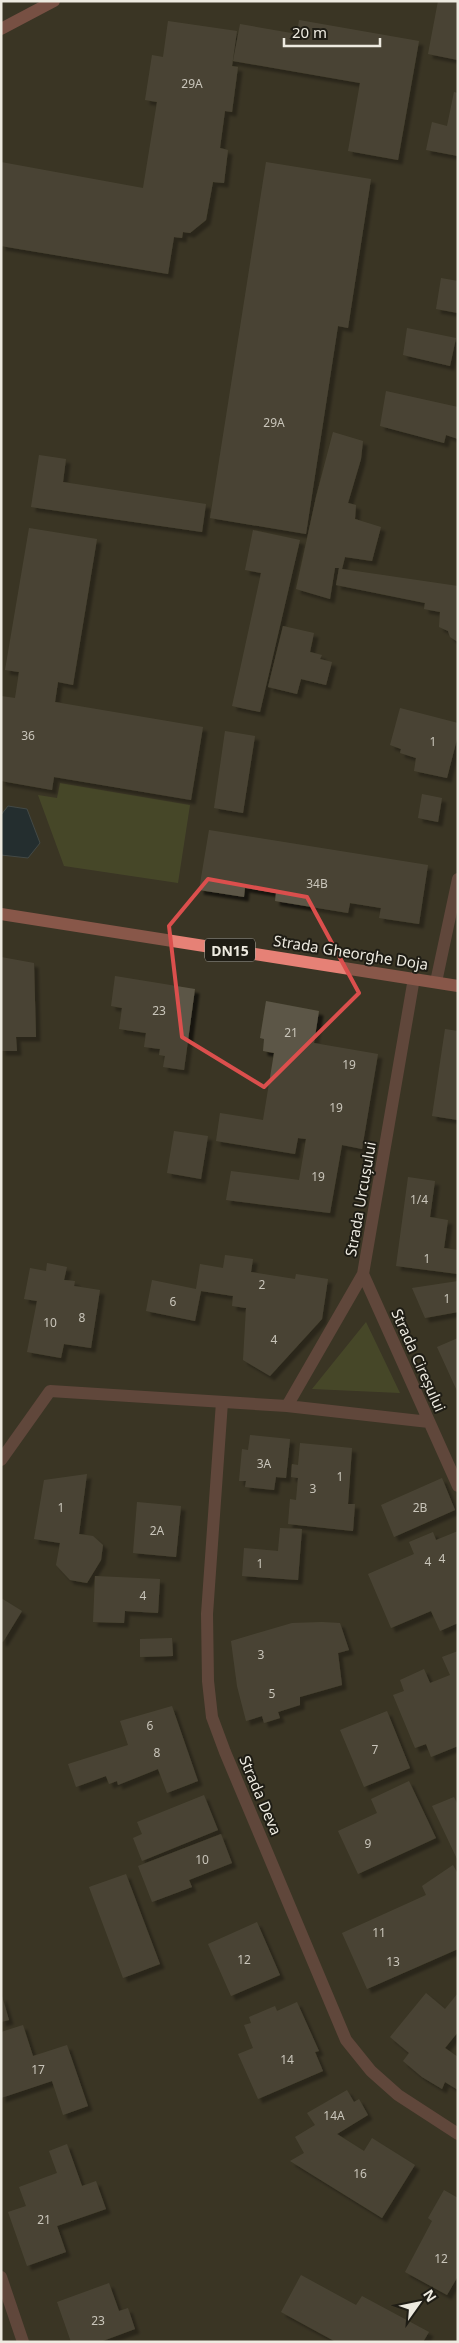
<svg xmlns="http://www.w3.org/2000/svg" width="459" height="2343" font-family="'Noto Sans',sans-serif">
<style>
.green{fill:#555e2e}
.water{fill:#09263c;stroke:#4d616d}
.building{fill:#5c5746;filter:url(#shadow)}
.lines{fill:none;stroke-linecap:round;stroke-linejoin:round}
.street{stroke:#8f5d57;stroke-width:12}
.secondary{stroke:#c17169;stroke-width:12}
.primary{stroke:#e68176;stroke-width:12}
.marked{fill:none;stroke:#db4f4d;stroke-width:4;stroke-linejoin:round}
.labels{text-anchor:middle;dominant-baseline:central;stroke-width:4;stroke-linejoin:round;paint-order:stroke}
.number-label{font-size:12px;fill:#c9c5ba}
.shield{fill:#1f1d15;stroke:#afaca3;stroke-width:1}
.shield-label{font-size:14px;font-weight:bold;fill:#edeae0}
.street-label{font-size:15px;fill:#edeae0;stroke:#1f1d15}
</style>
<defs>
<filter id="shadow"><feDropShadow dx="4.5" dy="4.5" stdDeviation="1" flood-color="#0009"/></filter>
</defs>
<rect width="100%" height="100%" fill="#3a3525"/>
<path class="green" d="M60,783L190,805L178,883L64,866L38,795L57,798Z
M366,1322L400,1393L312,1389Z"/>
<path class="water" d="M8,806L27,809L40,843L28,858L1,855V815Z"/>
<path class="building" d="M438,1H458V60L428,54Z
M299,20L419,41L398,160L348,151L360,83L233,61L240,24L297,34Z
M168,21L237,31L232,66L238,67L232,112L225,111L220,148L228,150L224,183L213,182L206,220L190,233L183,232L182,238L174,237L168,274L1,246V162L143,188L157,102L145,100L152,55L163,57Z
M454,92L458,93V156L426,150L432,122L447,126Z
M266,162L371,179L348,328L338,326L306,534L210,518Z
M441,278L458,281V313L436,309Z
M407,328L456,338L450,366L403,355Z
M386,391L458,407V439L446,435L444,443L380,426Z
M333,432L363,441L361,459L348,503L356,505L355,519L381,527L372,561L345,557L342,569L458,586V642L450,637L448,631L439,627L440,612L424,609L425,603L336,585L339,568H335L330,599L296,589L316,497Z
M39,455L66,459L63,482L206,504L202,532L31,507Z
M29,528L97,539L73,685L58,682L55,702L203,727L191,800L54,777L52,790L1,781V696L15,698L19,672L5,670Z
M253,530L300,540L260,712L232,706L261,573L245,570Z
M283,626L314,633L310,652L322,655L320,659L332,662L326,685L301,679L297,694L268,687Z
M400,708L458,723V735L447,778L414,771L416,758L400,753L401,749L390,745Z
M225,731L255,736L243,813L214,808Z
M422,794L442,798L438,822L418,818Z
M209,830L428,865L419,924L379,918L381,908L350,903L348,913L275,901L276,893L245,888L244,897L199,890Z
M1,957L34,963L36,1037H16L17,1051H1Z
M115,976L195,989L184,1070L163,1067L165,1056L159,1055L160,1049L144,1047L146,1033L119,1029L122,1008L111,1006Z
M266,1001L319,1011L314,1043L378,1054L362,1149L342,1145L330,1213L226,1200L231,1171L299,1180L306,1139L298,1138L295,1154L216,1141L220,1113L263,1120L274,1053L263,1051L264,1039L260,1038Z
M445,1029L458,1031V1120L432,1116Z
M174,1131L208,1136L201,1179L167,1173Z
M408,1177L435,1181L430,1217L448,1220L444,1248L458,1250V1274L396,1266Z
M225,1255L253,1259L251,1272L295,1279L296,1274L328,1279L322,1319L270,1376L243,1360L246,1308L232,1306L233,1296L201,1291L195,1321L146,1311L152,1280L196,1289L200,1264L223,1268Z
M47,1263L67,1267L64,1280L75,1281L74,1286L100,1290L91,1348L64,1344L61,1358L27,1352L37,1301L24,1299L30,1268L46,1271Z
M458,1281V1312L425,1318L412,1288Z
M458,1338V1393L437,1347Z
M250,1435L290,1439L286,1478L276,1477L274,1490L245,1487L246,1481H239L242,1449L248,1450Z
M300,1443L352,1448L348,1504H355L353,1531L288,1524L290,1499L296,1500L298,1478L291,1477L292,1464L298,1465Z
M87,1474L79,1534L93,1536L103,1545L101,1560L87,1583L70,1580L56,1565L60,1543L34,1539L44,1480Z
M442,1478L455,1510L394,1537L381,1505Z
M137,1502L181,1506L176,1557L133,1553Z
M280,1528L302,1529L298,1580L242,1576L244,1548L278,1551Z
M458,1531V1623L440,1631L431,1611L391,1628L368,1574L414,1554L409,1542L433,1532L436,1540Z
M95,1576L160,1579L158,1613L125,1611L124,1623L93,1622Z
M1,1598L22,1611L3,1642L1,1641Z
M322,1622L340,1623L349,1650L338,1653L342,1685L300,1697V1705L278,1712L280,1718L264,1723L262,1716L246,1721L237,1686L231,1641L292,1623Z
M172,1638L173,1656L140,1657V1639Z
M458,1651V1746L431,1757L426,1744L415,1748L393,1695L404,1691L400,1680L424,1669L430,1683L450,1675L442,1657Z
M172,1706L198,1781L167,1793L158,1769L118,1785L117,1781L109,1784L106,1776L76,1787L68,1764L128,1745L120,1721Z
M387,1711L410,1768L364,1787L340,1730Z
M409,1781L436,1838L358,1874L338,1831L377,1813L371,1799Z
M204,1795L218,1830L142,1861L133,1838L142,1834L137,1822Z
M454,1797L458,1805V1861L432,1806Z
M221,1834L232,1863L189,1880L192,1887L152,1902L138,1866Z
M453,1865L458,1874V1949L367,1989L342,1933L426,1895L422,1886Z
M126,1874L160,1964L123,1978L89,1887Z
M257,1922L280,1975L231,1996L208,1944Z
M426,1993L445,2009L458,1993V2032L445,2048L458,2057V2090L445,2082L442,2089L422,2077L403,2061L409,2053L390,2037Z
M2,1996L9,2020L1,2022V1997Z
M297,2002L319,2051L315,2052L323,2071L258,2099L238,2054L253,2048L244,2025L251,2023L249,2017L275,2006L277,2011Z
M23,2025L33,2056L67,2045L88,2106L63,2115L52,2081L1,2098V2032Z
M347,2090L354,2102L359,2099L368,2115L337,2134L364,2151L372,2138L415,2165L382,2218L290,2161L304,2153L295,2137L315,2125L307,2113Z
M67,2144L82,2186L96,2181L106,2209L57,2226L66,2252L27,2266L8,2212L26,2206L19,2187L57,2173L49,2151Z
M444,2190L458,2198V2276L447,2295L405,2272L432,2221L428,2218Z
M301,2275L356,2305L362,2296L429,2332L423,2342H336L281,2312Z
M109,2283L119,2311L128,2308L135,2329L100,2342H71L57,2302Z"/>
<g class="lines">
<path class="street" d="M436,982L458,879
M363,1274L458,1486
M222,1402L207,1614L208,1681L212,1717L225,1752L346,2040L371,2071L398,2095L458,2134
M287,1406L363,1274L414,978
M1,1460L50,1391L287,1406L429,1422
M1,2277L23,2342"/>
<path class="secondary" d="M1,29L54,1"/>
<path class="primary" d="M1,914L458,986"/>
</g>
<path d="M0 0H459V2343H0ZM208,879L307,897L359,993L264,1087L182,1037L169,926Z" fill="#3a3525" fill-opacity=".55" fill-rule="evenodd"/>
<path class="marked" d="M208,879L307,897L359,993L264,1087L182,1037L169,926Z"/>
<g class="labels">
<g class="number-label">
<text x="192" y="83">29A</text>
<text x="274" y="422">29A</text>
<text x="28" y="735">36</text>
<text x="433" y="741">1</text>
<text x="317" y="883">34B</text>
<text x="159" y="1010">23</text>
<text x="291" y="1032">21</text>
<text x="349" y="1064">19</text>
<text x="336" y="1107">19</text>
<text x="318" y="1176">19</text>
<text x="419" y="1199">1/4</text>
<text x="427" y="1258">1</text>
<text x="262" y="1284">2</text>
<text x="447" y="1298">1</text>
<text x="173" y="1301">6</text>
<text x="82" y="1317">8</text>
<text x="50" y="1322">10</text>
<text x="274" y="1339">4</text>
<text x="264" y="1463">3A</text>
<text x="340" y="1476">1</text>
<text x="313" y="1488">3</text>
<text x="61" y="1507">1</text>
<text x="420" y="1507">2B</text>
<text x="157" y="1530">2A</text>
<text x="442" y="1558">4</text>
<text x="428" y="1561">4</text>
<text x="260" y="1563">1</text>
<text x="143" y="1595">4</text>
<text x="261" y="1654">3</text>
<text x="272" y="1693">5</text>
<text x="150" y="1725">6</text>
<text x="375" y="1749">7</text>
<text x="157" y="1752">8</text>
<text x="368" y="1843">9</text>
<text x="202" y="1859">10</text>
<text x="379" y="1932">11</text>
<text x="244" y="1959">12</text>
<text x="393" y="1961">13</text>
<text x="287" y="2059">14</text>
<text x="38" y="2069">17</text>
<text x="334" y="2115">14A</text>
<text x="360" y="2173">16</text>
<text x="44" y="2219">21</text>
<text x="441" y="2258">12</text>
<text x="98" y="2320">23</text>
</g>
<rect class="shield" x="205" y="938.5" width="50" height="23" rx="4"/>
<g class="shield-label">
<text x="230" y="950">DN15</text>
</g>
<g class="street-label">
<text transform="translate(351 952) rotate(9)">Strada Gheorghe Doja</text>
<text transform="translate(360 1199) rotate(-80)">Strada Urcușului</text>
<text transform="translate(419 1360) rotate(66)">Strada Cireșului</text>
<text transform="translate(261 1795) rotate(67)">Strada Deva</text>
</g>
</g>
<rect width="459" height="2343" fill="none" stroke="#edeae0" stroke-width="5"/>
<g transform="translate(419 2303) rotate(57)" stroke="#1f1d15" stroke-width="4" paint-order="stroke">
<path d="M0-4L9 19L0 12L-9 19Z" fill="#edeae0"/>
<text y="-8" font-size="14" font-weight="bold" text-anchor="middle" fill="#edeae0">N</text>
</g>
<path d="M284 38v8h96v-8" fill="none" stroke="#edeae0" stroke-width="2.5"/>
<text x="292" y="38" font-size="15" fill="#edeae0" stroke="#1f1d15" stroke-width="4" paint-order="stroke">20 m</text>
</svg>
